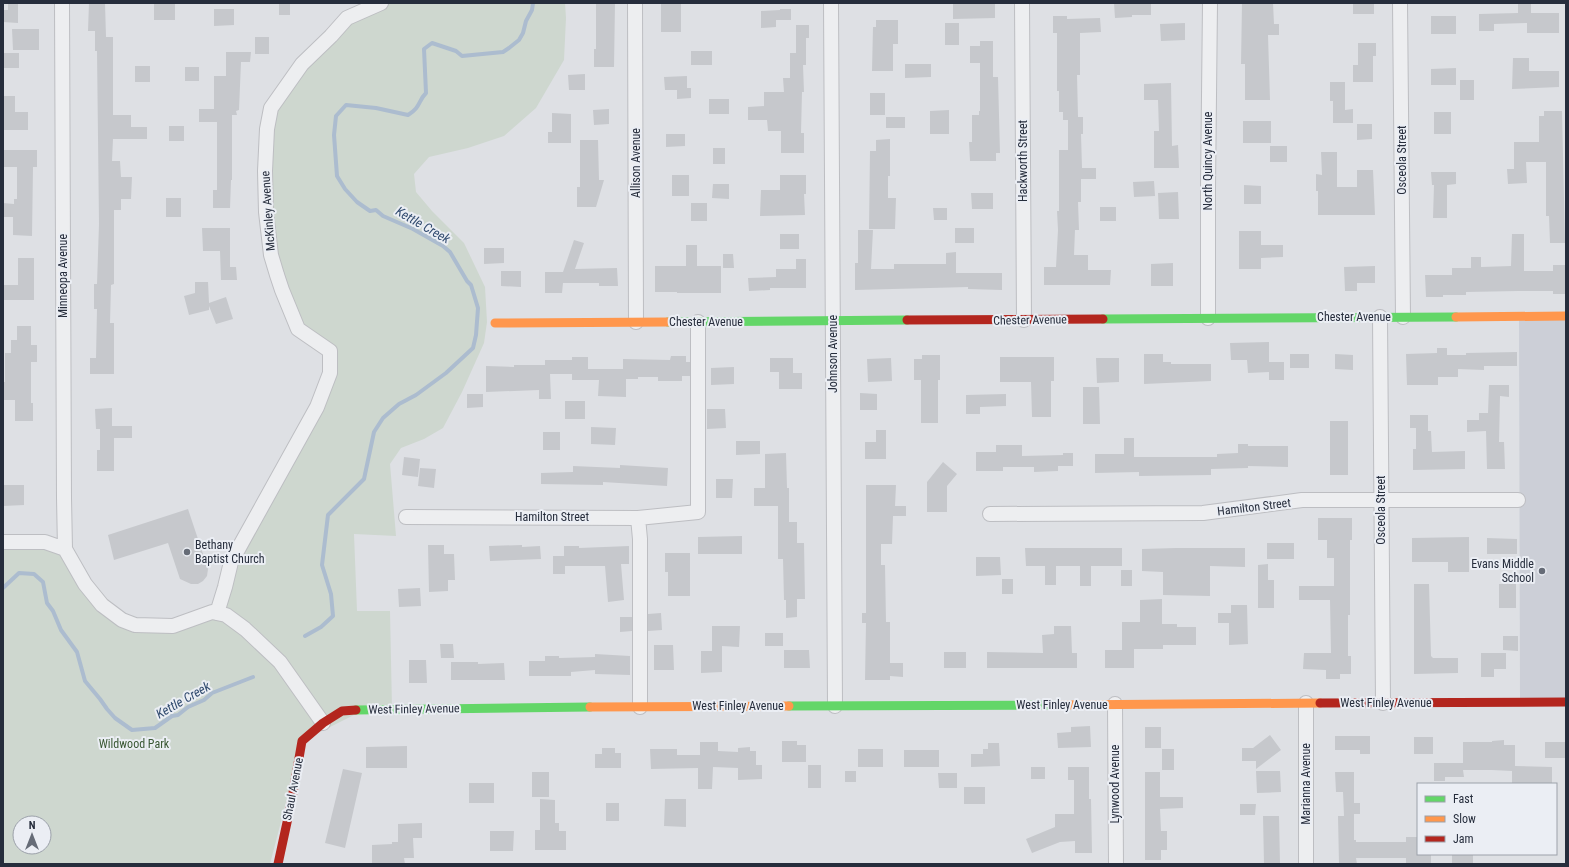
<svg xmlns="http://www.w3.org/2000/svg" width="1569" height="867" font-family="'Roboto Condensed',sans-serif">
<style>
.built{fill:#cccfd7}
.green{fill:#ced7cf;fill-rule:evenodd}
.lines{fill:none;stroke-linecap:round;stroke-linejoin:round}
.stream{stroke:#acbccf;stroke-width:4}
.building{fill:#c6c8cc}
.street-casing{stroke:#bdbec2;stroke-width:16}
.street{stroke:#edeef0;stroke-width:14}
.fast{stroke:#63d668;stroke-width:9}
.slow{stroke:#ff974d;stroke-width:9}
.jam{stroke:#b3261e;stroke-width:9}
.poi-dot{fill:#666c77;stroke:#ebeef4;stroke-width:1.5}
.labels{text-anchor:middle;dominant-baseline:central;stroke-width:4;stroke-linejoin:round;paint-order:stroke}
.street-label{font-size:12px;fill:#262d3c;stroke:#ebeef4}
.poi-label{font-size:12px;fill:#262d3c;stroke:#ebeef4;text-anchor:start}
.park-label{font-size:12px;fill:#395733;stroke:#ebeef4}
.water-label{font-size:13px;font-style:italic;fill:#314b6f;stroke:#ebeef4}
</style>
<rect width="100%" height="100%" fill="#dee0e4"/>
<path class="built" d="M1519,316H1566V702H1520Z"/>
<path class="green" d="M381,3H565L566,18L564,60L536,108L504,136L468,148L429,157L414,174L416,192L432,211L464,243L485,287L487,322L484,343L462,392L443,428L424,439L401,448L390,464L396,536L354,534L357,611H390L392,709L364,710L302,741L270,864H3V542L65,549L122,620L173,626L212,612L317,407L330,351L298,329L271,255V108L331,36ZM20,823H44V847H20Z"/>
<g class="lines">
<path class="stream" d="M3,588L19,573L34,574L43,582L47,603L53,611L61,630L77,652L85,681L100,699L107,709L115,718L132,730L155,728L172,716L178,715L188,707L204,700L212,693L253,677
M305,636L321,627L333,616L331,594L322,565L328,515L364,479L374,432L383,418L399,404L416,395L446,373L473,348L476,335L478,308L471,285L467,281L450,252L443,246L413,229L383,216L376,210L370,211L357,202L345,189L337,176L334,135L336,116L346,105L376,108L408,115C421,107 418,101 426,93L424,49L432,43L456,51L462,56L503,52L509,48L519,40L523,33L526,21L532,10L533,3"/>
</g>
<path class="building" d="M8,3H18V23L3,22V10H8Z
M89,3H105L106,37H113V115H131V127H147V139H113L112,161H120L121,177H132L131,199H121V210H114V284L111,285L110,323H114V374H90V358H96L97,309H94V284H97L99,224L97,51H95V31H88Z
M279,3H290V15H279Z
M596,3H615L614,67H594V49H596Z
M661,3H681V32H661Z
M953,3H995V18L953,19Z
M1114,3L1151,4V15H1132V17L1115,18Z
M1242,3H1273L1274,24H1279V35H1268L1270,100H1245V64H1241Z
M1353,3H1374V14H1353Z
M1518,3H1531V13H1559V33H1527V23L1494,24V31H1479V14L1518,13Z
M154,4H175V20H154Z
M214,9H234V25L214,26Z
M780,9H791V20H776V27L761,28V11L780,10Z
M1053,16H1067V19L1100,18L1101,32L1080,33V75H1077L1078,117H1083V134H1081L1082,168H1096V179H1081V202H1078L1079,230H1075L1074,255H1088V270H1111L1110,285H1044V267H1056L1058,230L1057,211H1059V150H1068V120H1063V112H1059V91H1057V33H1053Z
M1431,16H1456V34H1431Z
M876,20H898V44H893V71H872L873,27H876Z
M945,23H959V45H945Z
M1185,23V40L1161,41L1160,24Z
M796,25H809V38H806V65H803L804,92H802L801,133H804V153H781V131H768L767,120H748V107L764,106V92H784L783,78H790V53H796Z
M12,29H39V50H13Z
M255,37H269V54H255Z
M980,41H993V77H998L1000,153H996V161H970L969,142H972V115H979V111H980V63H970V46H980Z
M1358,43H1376V56H1373V82H1353V65H1358Z
M691,51H712V65H691Z
M226,52H251L250,62H241L239,110L236,111L237,115H232V180H231L230,208H213V190H217V122H199V109H214V76H226Z
M4,53H19V68H4Z
M1513,58H1529V71H1559V87L1512,89Z
M905,64H931V77L905,78Z
M135,66H150V82H135Z
M185,67H199V81H185Z
M1456,68V85H1431V69Z
M585,74V90H569L568,75Z
M687,76V88H691V98L677,99V90H665L664,77Z
M1460,80H1474V100H1460Z
M1330,82H1345V110L1353,109V123H1333V101H1330Z
M1171,83L1172,146L1178,145L1179,168H1154V131H1159L1158,100H1144V84Z
M870,93H885V115H870Z
M3,96H15V112H28V130H3Z
M709,99H729V114H709Z
M609,109V124L594,125L593,110Z
M949,110V134H930V111Z
M1544,111H1562L1565,243H1550L1549,216H1546V162H1526L1527,183L1508,184L1507,169H1514V142H1539V116H1544Z
M1434,112H1451V134H1434Z
M552,113L571,114V143H548V132H552Z
M886,117H905V128H886Z
M1243,121H1271V143H1243Z
M1357,124H1372V139L1357,140Z
M169,126H184V141H169Z
M666,134H685V146L666,147Z
M890,139V176H888V198H896L895,229H869L870,151H876V140Z
M580,140H598L599,180H604L596,207H577V187H580Z
M1270,146H1287V162H1270Z
M713,148H725V164H713Z
M4,150H37V167H33L32,236L13,235V217H3V203L14,204V199H17V167H4Z
M1321,152H1337V187H1357V170H1373L1375,215H1318V191H1316V174L1322,175Z
M1431,172H1456V184L1447,185V218H1433L1434,185H1432Z
M672,175H689V196H672Z
M780,175H806V194H804L805,215L760,216L761,190H780Z
M1154,181L1155,196L1134,197L1133,182Z
M713,184H729V199L712,198Z
M1244,185L1261,186V204H1244Z
M1178,192L1179,219H1159L1158,193Z
M971,193H993V209H972Z
M166,198H181V217H166Z
M691,203H707V221H691Z
M1100,207H1116V221H1100Z
M933,208H947V220H934Z
M202,228H230V267H236L237,280H221L220,251H203Z
M955,228H974V243H955Z
M858,230H873L871,269H894V264H946V253L956,252V273H1002V290L968,289V287L855,290V263H858Z
M1239,231H1261V245H1283V257L1261,258V269H1239Z
M780,234H799V249H780Z
M1512,234H1524V271H1553V265H1566V294H1553V291H1518L1466,292V295H1443V297H1426L1425,275H1452V268H1471V257H1481V267L1511,266Z
M574,240L584,243L575,269L617,268L618,286H599V283H563L562,293H545V272H563Z
M686,245H697V266H721V293H677V292H655V266H686Z
M484,248H504V263L484,264Z
M723,254H733L734,268H723Z
M18,258H34V300H4V285H18Z
M796,259H806V288H770V290L749,291L748,278L776,277V269H796Z
M1173,263V286H1151V264Z
M1375,266V283H1357V291H1345L1344,267Z
M501,271H521V287L501,286Z
M195,282H208L209,303L226,297L233,319L216,324L209,306V310L189,315L184,296L195,293Z
M17,326H31V345H37V362H31V403H33V421H15V400H3V382H5V353H11V340H17Z
M1269,342V362H1284V380H1269V372L1248,373L1247,360H1231L1230,343Z
M1437,348H1447V355H1466V353L1517,352V366H1484V370L1458,369V377H1438V385H1407L1406,354L1437,353Z
M1144,354H1163V362H1171V364H1211V381L1144,384Z
M1290,354H1309V368H1290Z
M1335,354L1353,355V370L1335,369Z
M922,355H940V380H938V423H921V380H914V359H922Z
M671,356H686V362H690V376H682V381H658V377H638V379H626V397L598,396L599,380H572V374H550L551,399H539V390L486,392V366L514,367V365H545V360H572V357H588V369H623V359L670,360Z
M1000,357H1054V381H1051V417H1032L1031,382H1000Z
M770,358H793V373H802V389H779V372H770Z
M891,358L892,381L868,382L867,359Z
M1096,358H1119V382L1097,383Z
M734,367V384L711,385V368Z
M1489,385H1509V397L1500,396L1499,442H1504L1505,469H1487L1486,431L1467,432V420H1479V413H1488Z
M1083,387H1099L1100,424H1083Z
M860,393L877,394V410H860Z
M467,394H483V407L467,408Z
M1006,394V406L980,407V414H966V395Z
M565,401H585V419H565Z
M112,408V426H132V438H114V471H97V450H100V429H96L95,409Z
M707,409H725L726,428L707,429Z
M1410,415H1428V431H1431L1432,452L1465,451V469L1413,470V449H1416V428H1410Z
M1330,421H1348V475H1330Z
M591,427L616,428L615,445L591,444Z
M876,430H886V459H865V442H876Z
M543,432H560V450H543Z
M1124,438H1134V457H1217V454L1238,453V444H1248V446H1288V467L1248,466V468L1211,469V475L1139,476V472L1095,473V454H1124Z
M736,441H760V454L736,455Z
M996,445H1022V456L1063,455V453H1073V466H1058V471L1034,472V467H1003V471H976V452H996Z
M786,453L787,488H789V522H797V543H804L805,599H797V617L786,618V600H784L783,559H778V506H754V488H765V454Z
M404,457L420,459L418,477L402,475Z
M943,462L957,474L947,486V512H927V482Z
M620,465L668,468L667,486L603,482V485L541,484V473L573,472V466L620,468Z
M420,468L436,469L434,488L418,486Z
M716,479H733L732,498H716Z
M3,485H24V505L3,506Z
M866,485H896L895,506H906V516H893L892,544H881V565H885L886,622H890V663H903V677L890,676V680H865L866,623H862V613H866Z
M188,509L208,569L207,576L203,581L198,584H191L180,579L168,543L114,560L108,535Z
M1318,518H1352V540H1350V615H1348V656H1351V674H1340V679H1326V670L1303,669L1304,653H1331L1330,600H1299V586H1334V558H1327V540H1318Z
M742,536V554H698V537Z
M1469,537V572H1448V562H1412V538Z
M1487,538L1517,539V554H1487Z
M1267,543H1294V559H1267Z
M428,545H444V554H454L455,580H448V591L429,592Z
M522,545V547L540,546L541,559L490,561L489,546Z
M564,546H579V548L629,546V564H621L624,600L608,602L605,566H565V574H553V556H564Z
M1025,548H1122V566H1091V586H1080V566H1056V585H1045V566H1026Z
M1176,548H1245V567L1210,566V596L1163,595V572L1142,571V549Z
M665,553H690V596H668V572H665Z
M976,557H1000L1001,575L976,576Z
M1268,564V580H1274V608H1258V565Z
M1121,570H1132V586H1121Z
M1002,579H1013V594H1002Z
M1414,584H1429L1431,656L1433,658H1458V673L1414,674Z
M1499,584H1516V608H1499Z
M420,588L421,606L399,607L398,589Z
M1162,599V624H1177V627H1196V645H1163V649H1134V668H1105V650H1122V622H1140V600Z
M1231,605H1247L1248,644L1229,645V623H1218V613H1231Z
M661,613L662,630L648,631V614Z
M620,617H632V631L620,632Z
M712,626H740L739,647L722,646V672L701,673V651H712Z
M1054,626H1071L1072,653H1077V668H987V652L1043,653L1042,635L1054,634Z
M765,633H783V646H765Z
M1503,636H1518V651L1503,650Z
M440,644H453L454,658H441Z
M654,645H673L674,670H654Z
M784,650H809L810,668H784Z
M944,652H966V668H944Z
M1481,653H1506V669H1494V677H1481Z
M595,654L630,656V675L595,674V670L571,672V676H529V661H545V656H559V658L595,657Z
M409,660H426L427,683H409Z
M451,662H478V664L504,663L505,680H451Z
M1090,726L1091,747L1058,748L1057,733L1071,732V727Z
M1145,727H1161V748H1145Z
M1270,735L1281,750L1256,769V761H1242V748H1253Z
M1335,736H1370V754H1360V750H1335Z
M1414,737H1433V754H1414Z
M1504,740V745H1515V766L1552,767V784L1512,783V771L1492,770H1463L1464,777H1445V781H1434V763H1463V742H1492V741Z
M782,741H797V745H806V762H782Z
M700,742H718V751L738,752V748L750,747V751H756V765H762V779L738,780V768L713,767L712,789H698V768L651,769L650,749H677V755H700Z
M1545,742H1565V758H1545Z
M988,743H999L1000,766L971,767V754H983V749H988Z
M407,746V768H366V747Z
M602,748H615V753H621V768H595V754H602Z
M858,749H883V767H858Z
M1162,749H1174V770H1162Z
M904,750H939V767H904Z
M808,765H821V788H808Z
M1031,767H1045V779H1031Z
M1068,767H1089V799H1091L1092,853H1075V841L1060,842L1032,853L1026,839L1055,827V814H1074V780H1068Z
M343,769L362,773L345,848L325,843Z
M845,771H856V782H845Z
M1256,771H1280L1281,792L1257,793Z
M532,772H549V797H532Z
M1145,772H1160V797H1183V808L1160,809L1161,831H1167V850H1161V860H1145Z
M1335,772H1354V803H1360V814H1354V840H1356V842H1406V837H1418V854H1431V864H1406V858H1356L1357,864H1339L1338,816H1344L1343,792H1336Z
M938,773H957V788H939Z
M469,783H494V803H469Z
M964,787H985V804H964Z
M540,799L555,800V823H559V831H566V850H535V830H540Z
M665,799H686V827L664,826Z
M606,803H619V821H606Z
M1240,804H1256L1255,815H1240Z
M1263,816H1279L1280,864H1264Z
M422,823V838H413L414,858H404L405,864H372V845L392,844V842H398V824Z
M490,831H514L513,851H490Z
M1452,854H1473V864H1452Z"/>
<g class="lines">
<g class="street-casing">
<path id="street" d="M62,3L64,498L65,549
M635,3L636,322
M831,3L835,706
M1022,3L1024,320
M1400,3L1403,317
M1380,317L1383,703
M1208,318V188L1210,3
M990,514L1203,513L1302,500H1518
M406,517L638,518L698,512V322
M638,518L640,539V707
M3,542H45L65,549L85,584L102,605L122,620L135,625L173,626L212,612L226,615L245,629L280,662L323,723
M217,613L225,587L231,562L317,407L330,373V351L298,329L282,290L277,275L271,255L266,212L265,171L267,129L271,108L302,64L331,36L347,18L381,3
M1306,703V864
M1115,704L1116,864"/>
</g>
<use href="#street" class="street"/>
<path class="fast" d="M1103,319L1456,317
M668,322L907,320
M789,706L1058,705
M356,710L590,707"/>
<path class="slow" d="M1456,317L1566,316
M495,323L668,322
M1058,705L1320,703
M590,707L789,706"/>
<path class="jam" d="M907,320L1103,319
M1320,703L1566,702
M278,864L291,804L302,741L323,723L342,711L356,710"/>
</g>
<g class="poi-dot">
<circle cx="187" cy="552" r="4"/>
<circle cx="1542" cy="571" r="4"/>
</g>
<g class="labels">
<g class="street-label">
<text transform="translate(1402 160) rotate(-90)">Osceola Street</text>
<text transform="translate(1023 161) rotate(-90)">Hackworth Street</text>
<text transform="translate(1208 161) rotate(-90)">North Quincy Avenue</text>
<text transform="translate(636 163) rotate(-90)">Allison Avenue</text>
<text transform="translate(268 211) rotate(-94)">McKinley Avenue</text>
<text transform="translate(63 276) rotate(-90)">Minneopa Avenue</text>
<text x="1354" y="317">Chester Avenue</text>
<text transform="translate(1030 320) rotate(-1)">Chester Avenue</text>
<text x="706" y="322">Chester Avenue</text>
<text transform="translate(833 354) rotate(-90)">Johnson Avenue</text>
<text transform="translate(1254 507) rotate(-7)">Hamilton Street</text>
<text transform="translate(1381 510) rotate(-90)">Osceola Street</text>
<text x="552" y="517">Hamilton Street</text>
<text x="1386" y="703">West Finley Avenue</text>
<text x="1062" y="705">West Finley Avenue</text>
<text x="738" y="706">West Finley Avenue</text>
<text transform="translate(414 709) rotate(-1)">West Finley Avenue</text>
<text transform="translate(1115 784) rotate(-90)">Lynwood Avenue</text>
<text transform="translate(1306 784) rotate(-90)">Marianna Avenue</text>
<text transform="translate(293 789) rotate(-79)">Shaul Avenue</text>
</g>
<g class="poi-label">
<text x="195" y="545">Bethany<tspan x="195" dy="14">Baptist Church</tspan></text>
<text x="1534" y="564" text-anchor="end">Evans Middle<tspan x="1534" dy="14">School</tspan></text>
</g>
<g class="park-label">
<text x="134" y="744">Wildwood Park</text>
</g>
<g class="water-label">
<text transform="translate(423 225) rotate(30)">Kettle Creek</text>
<text transform="translate(183 700) rotate(-30)">Kettle Creek</text>
</g>
</g>
<rect width="1569" height="867" fill="none" stroke="#262d3c" stroke-width="8"/>
<rect x="1417" y="783" width="140" height="72" fill="#ebeef4" stroke="#9ca1aa"/>
<rect x="1425" y="796" width="20" height="6" fill="#63d668" stroke="#9ca1aa"/>
<text x="1453" y="803" font-size="12" fill="#262d3c">Fast</text>
<rect x="1425" y="816" width="20" height="6" fill="#ff974d" stroke="#9ca1aa"/>
<text x="1453" y="823" font-size="12" fill="#262d3c">Slow</text>
<rect x="1425" y="836" width="20" height="6" fill="#b3261e" stroke="#9ca1aa"/>
<text x="1453" y="843" font-size="12" fill="#262d3c">Jam</text>
<g transform="translate(32 835)"><circle r="19" fill="#ebeef4" stroke="#9ca1aa"/>
<path d="M0-3L7 15L0 10L-7 15Z" fill="#666c77"/>
<text y="-6" font-size="11" font-weight="bold" text-anchor="middle" fill="#262d3c">N</text>
</g>
</svg>
